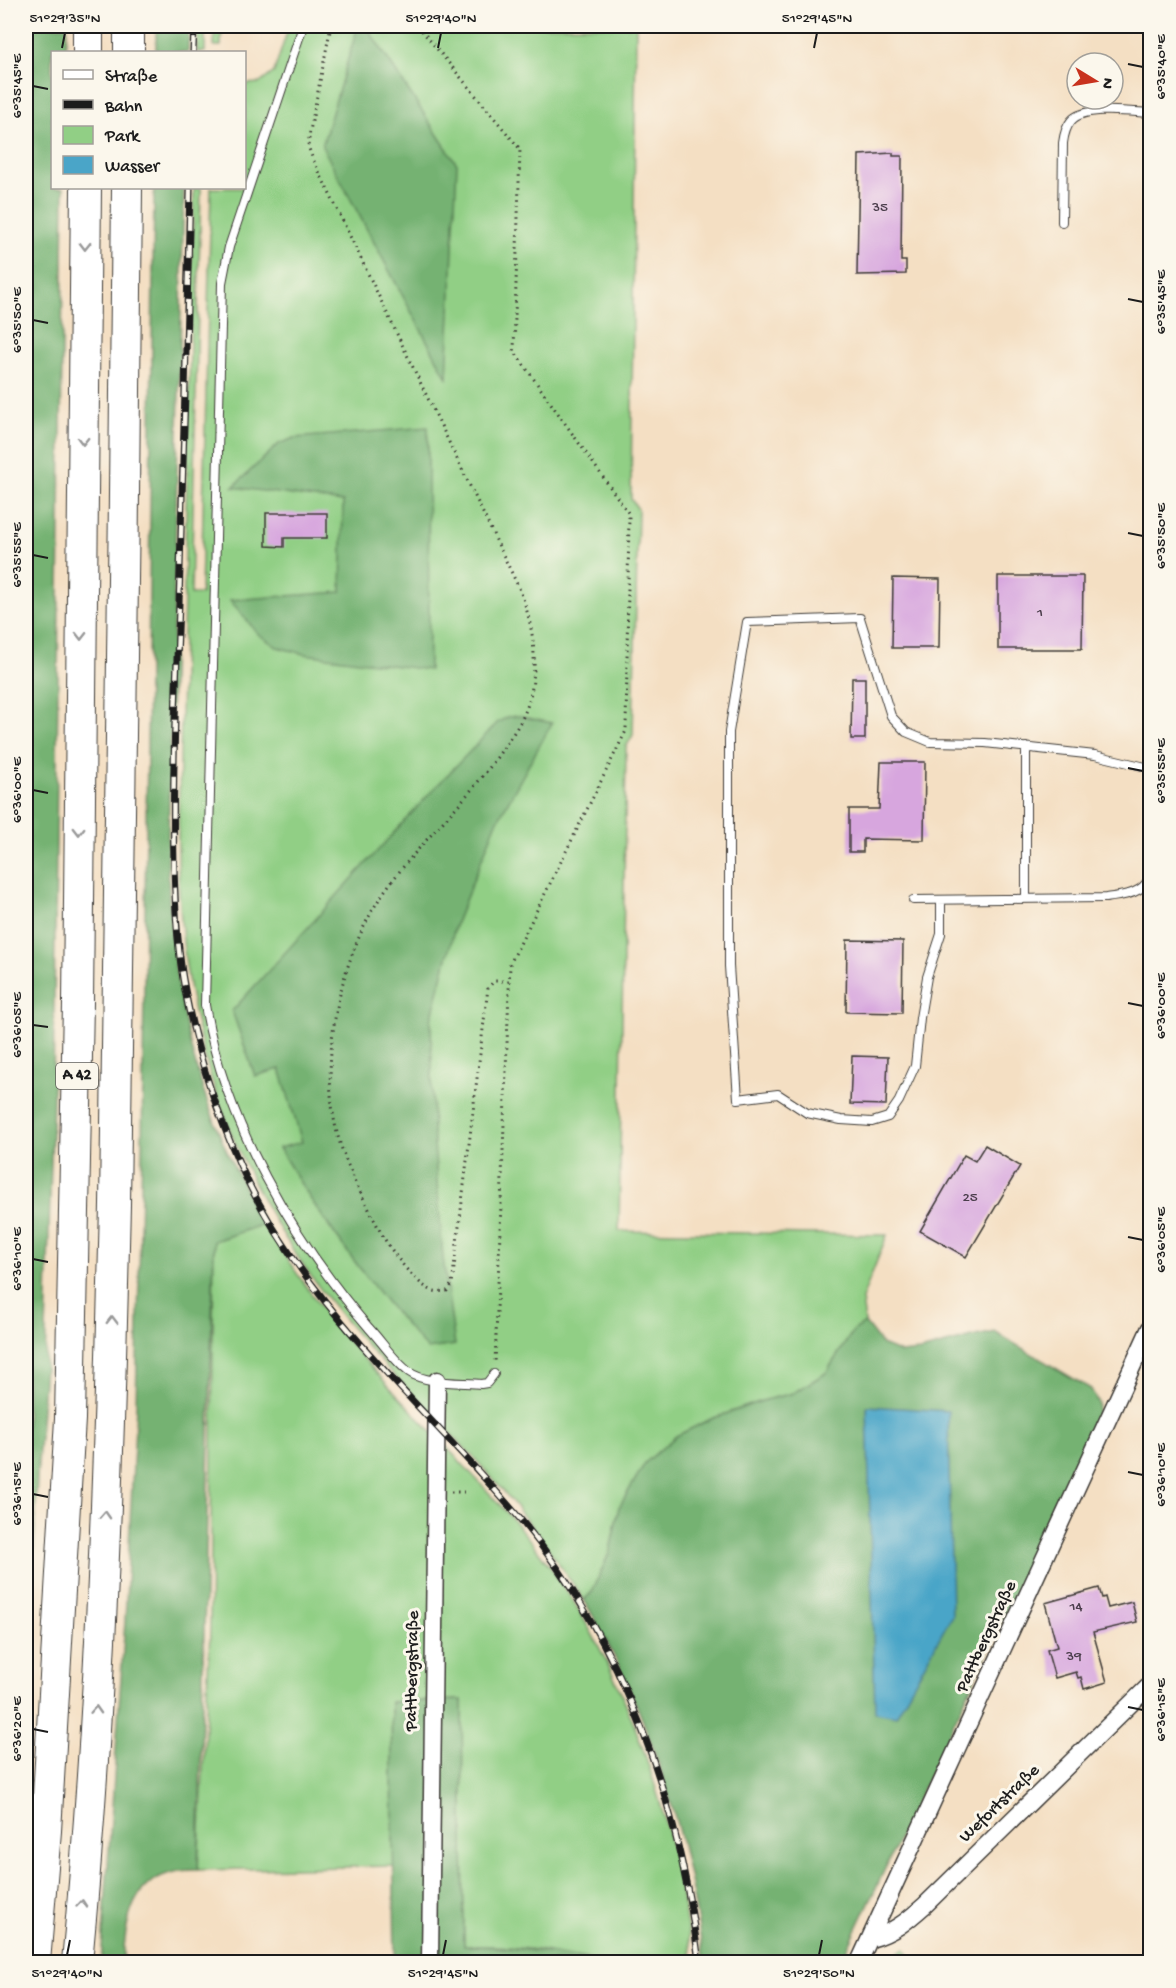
<svg xmlns="http://www.w3.org/2000/svg" width="1176" height="1988" font-family="'Gochi Hand',sans-serif">
<style>
.green{fill:#91cf85;stroke:#567650;stroke-width:1.5}
.forest{fill:#74b272;stroke:#486747;stroke-width:1.5}
.water{fill:#4aa5c8;stroke:#336072;stroke-width:1.5}
.building{fill:#d7a6de}
.lines{fill:none;stroke-linecap:round;stroke-linejoin:round}
.lane-casing{stroke:#3c3935;stroke-width:10}
.street-casing{stroke:#3c3935;stroke-width:19}
.highway-casing{stroke:#3c3935;stroke-width:32}
.path{stroke:#3c3935;stroke-width:3;stroke-dasharray:1.5 4.5;stroke-linecap:butt}
.lane{stroke:#fff;stroke-width:8}
.street{stroke:#fff;stroke-width:16}
.highway{stroke:#fff;stroke-width:30}
.rail-casing{stroke:#1c1c1c;stroke-width:7}
.rail{stroke:#fbf7ec;stroke-width:4.5;stroke-dasharray:14;stroke-linecap:butt}
.oneway{stroke:#999}
.ticks{fill:none;stroke:#1c1c1c;stroke-width:2}
.labels{text-anchor:middle;dominant-baseline:central;stroke-width:6;stroke-linejoin:round;paint-order:stroke}
.number-label{font-size:15px;fill:#4b3e4c}
.shield{fill:#fbf7ec;stroke:#5f5e5a;stroke-width:1.5}
.shield-label{font-size:16px;font-weight:bold;fill:#1c1c1c}
.street-label{font-size:18px;fill:#1c1c1c;stroke:#fbf7ec}
.neatline{fill:none;stroke:#1c1c1c;stroke-width:2}
.ticks-label{font-size:15px;text-anchor:middle;fill:#1c1c1c}
</style>
<rect width="100%" height="100%" fill="#fbf7ec"/>
<filter id="ink" filterUnits="userSpaceOnUse"><feTurbulence type="fractalNoise" baseFrequency=".0167" numOctaves="2"/><feDisplacementMap in="SourceGraphic" scale="12" xChannelSelector="R" yChannelSelector="G"/><feConvolveMatrix kernelMatrix="1 2 1 2 8 2 1 2 1" color-interpolation-filters="sRGB"/></filter>
<filter id="wash" filterUnits="userSpaceOnUse"><feTurbulence type="fractalNoise" baseFrequency=".008" numOctaves="4" result="noise"/><feDisplacementMap in="SourceGraphic" scale="24" xChannelSelector="R" yChannelSelector="G"/><feGaussianBlur stdDeviation="1.35" result="paint"/><feColorMatrix in="noise" values="0 0 0 0 0 0 0 0 0 0 0 0 0 0 0 0 0 1.4 0 .05"/><feComposite in="paint" operator="in"/></filter>
<g filter="url(#wash)">
<rect width="100%" height="100%" fill="#f4dfc3"/>
<path class="green" d="M198,26H205V52H197Z
M215,26H222L221,46H214Z
M289,26H636L631,499L638,509L633,735L626,747L619,1231L887,1235L862,1299L865,1323L853,1331L826,1373L793,1393L762,1401L711,1419L677,1436L619,1507L610,1551L592,1592L584,1600C551,1551 517,1504 476,1460C432,1413 385,1369 343,1318C227,1176 177,1024 178,841L194,188H201L191,594H201L211,188H244L245,84L260,83L274,72Z
M264,1224C287,1259 309,1293 335,1325C397,1401 471,1467 533,1544C626,1662 672,1812 692,1959L677,1962H603L538,1950L499,1946H464L462,1700L391,1702L394,1866L198,1870L210,1632L214,1241Z
M905,1948L913,1962H885Z"/>
<path class="forest" d="M26,26H67L66,52H52V188H64L53,1098L45,1367L37,1478L31,1616L26,1700Z
M156,26H189L188,52H156Z
M358,26H366L457,164L447,378L322,146Z
M154,188H184L168,841C167,941 181,1041 220,1135C232,1166 249,1195 264,1224L214,1241L198,1870C136,1869 126,1909 123,1962H101L125,1621L136,1406L142,1145Z
M428,427L429,670L304,654L277,647L258,634L230,600L341,592L343,502L233,487L279,444L294,438Z
M518,716L552,723L496,824L456,923L431,1020L433,1130L443,1258L455,1345L427,1349C373,1290 319,1217 279,1148L302,1142L280,1069L255,1076L232,1011L430,793L498,722L508,717Z
M865,1323L882,1345L901,1353L920,1351L976,1336L995,1332L1091,1389L1098,1403L1097,1420L841,1962H704C686,1831 651,1715 584,1600L592,1592L610,1551L619,1507L645,1463L676,1436L711,1419L762,1401L793,1393L826,1373L853,1331Z
M462,1700L464,1946C512,1946 557,1954 603,1962H395L391,1702Z"/>
<path class="water" d="M867,1406L948,1411L952,1615L896,1716L875,1712Z"/>
<g id="blocks">
<path class="building" d="M893,153V156H902L901,261H906V274L857,275L859,155Z
M266,513H327V538H284V547L266,546Z
M998,576H1083L1082,649H998Z
M893,578L940,579L939,648H892Z
M852,678H865V739H851Z
M881,762H925L924,840L863,839V852H849V809H879Z
M847,940L903,941L902,1013L846,1012Z
M852,1056L888,1057L886,1105L850,1104Z
M985,1145L1020,1166L966,1257L920,1231L964,1155L975,1161Z
M1099,1588L1102,1598L1105,1597L1108,1608L1132,1602L1137,1622L1093,1632L1107,1682L1084,1689L1081,1677L1078,1678L1076,1672L1055,1678L1047,1650L1057,1647L1045,1603Z"/>
</g>
</g>
<g filter="url(#ink)">
<use href="#blocks" fill-opacity="0" stroke="#3c3935" stroke-width="1.5"/>
<g class="lines">
<g class="lane-casing">
<path id="lane" d="M303,26L229,247L222,283L205,1005C224,1122 293,1239 369,1328C382,1342 394,1361 409,1372C425,1384 462,1382 481,1384L487,1383L494,1374
M1062,222L1063,143C1064,135 1066,127 1071,121C1084,105 1131,112 1150,113
M1026,898V747
M913,900L1106,898C1124,895 1140,895 1150,878
M941,900V934L927,977L920,1018L915,1066L899,1101L888,1117L872,1122L841,1120L807,1113L778,1094L738,1099L729,966V732L747,622L860,618L891,716L906,732L930,742L985,743L1095,755L1150,768"/>
</g>
<g class="street-casing">
<path id="street" d="M870,1939C893,1933 907,1921 925,1905L1150,1685
M430,1962L437,1380
M859,1962L1150,1328"/>
</g>
<g class="highway-casing">
<path id="highway" d="M88,52V26
M129,52V26
M35,1962L46,1831L70,1419L78,1003L86,188
M77,1962C101,1711 109,1458 115,1205C122,866 123,527 127,188"/>
</g>
<path class="path" d="M331,26L310,131L308,146L312,157L519,588C534,625 540,668 527,707C522,722 511,737 502,750C469,799 424,838 389,885C340,950 316,1062 339,1140C348,1171 364,1199 378,1227C386,1244 415,1286 434,1291C438,1292 443,1291 447,1291L452,1284L488,988L494,981H510
M418,26L520,149L514,351L629,514L626,731L510,964L495,1364
M451,1492H464"/>
<use href="#lane" class="lane"/>
<use href="#street" class="street"/>
<use href="#highway" class="highway"/>
<g class="rail-casing">
<path id="rail" d="M193,52L194,26
M190,188C187,326 183,465 179,603C176,690 172,778 174,865C175,906 177,949 185,990C196,1050 215,1108 240,1165C303,1306 424,1404 521,1520C625,1645 679,1802 699,1962"/>
</g>
<use href="#rail" class="rail"/>
</g>
<defs><path id="oneway-chevron" d="M-2-3.5L2.5 0L-2 3.5" fill="none" stroke-width="1.6" stroke-linecap="round" stroke-linejoin="round" transform="scale(1.5)"/></defs>
<g class="oneway">
<use href="#oneway-chevron" transform="translate(85 246) rotate(91)"/>
<use href="#oneway-chevron" transform="translate(83 441) rotate(91)"/>
<use href="#oneway-chevron" transform="translate(81 636) rotate(90)"/>
<use href="#oneway-chevron" transform="translate(79 831) rotate(90)"/>
<use href="#oneway-chevron" transform="translate(112 1320) rotate(-89)"/>
<use href="#oneway-chevron" transform="translate(105 1515) rotate(-87)"/>
<use href="#oneway-chevron" transform="translate(96 1710) rotate(-87)"/>
<use href="#oneway-chevron" transform="translate(82 1904) rotate(-85)"/>
</g>
</g>
<path class="ticks" d="M62,48L65,33M438,48L441,33M814,48L817,33M1128,64L1143,67M33,86L48,89M1128,299L1143,302M33,320L48,323M1128,533L1143,536M33,555L48,558M1128,768L1143,771M33,790L48,793M1128,1003L1143,1006M33,1025L48,1027M1128,1237L1143,1240M33,1259L48,1262M1128,1472L1143,1475M33,1494L48,1497M1128,1707L1143,1710M33,1729L48,1732M67,1955L70,1940M443,1955L446,1940M819,1955L822,1940"/>
<g class="labels">
<g class="number-label">
<text x="880" y="208">35</text>
<text x="1040" y="613">1</text>
<text x="970" y="1198">25</text>
<text x="1076" y="1607">14</text>
<text x="1074" y="1657">39</text>
</g>
<rect class="shield" x="56" y="1063" width="42" height="26" rx="4.5"/>
<g class="shield-label">
<text x="77" y="1076">A 42</text>
</g>
<g class="street-label">
<text transform="translate(987 1637) rotate(-65)">Pattbergstraße</text>
<text transform="translate(413 1671) rotate(-89)">Pattbergstraße</text>
<text transform="translate(1000 1804) rotate(-44)">Wefortstraße</text>
</g>
</g>
<rect width="1176" height="1988" fill="none" stroke="#fbf7ec" stroke-width="66"/>
<rect x="51" y="51" width="195" height="138" fill="#fbf7ec" stroke="#a29f99" stroke-width="1.5"/>
<rect x="63" y="70" width="30" height="9" fill="#ffffff" stroke="#a29f99" stroke-width="1.5"/>
<text x="105" y="81" font-size="18" fill="#1c1c1c">Straße</text>
<rect x="63" y="100" width="30" height="9" fill="#1c1c1c" stroke="#a29f99" stroke-width="1.5"/>
<text x="105" y="111" font-size="18" fill="#1c1c1c">Bahn</text>
<rect x="63" y="126" width="30" height="18" fill="#91cf85" stroke="#a29f99" stroke-width="1.5"/>
<text x="105" y="141" font-size="18" fill="#1c1c1c">Park</text>
<rect x="63" y="156" width="30" height="18" fill="#4aa5c8" stroke="#a29f99" stroke-width="1.5"/>
<text x="105" y="171" font-size="18" fill="#1c1c1c">Wasser</text>
<g transform="translate(1095 81) rotate(101)"><circle r="28" fill="#fbf7ec" stroke="#a29f99" stroke-width="1.5"/>
<path d="M0-4.5L10 22L0 15L-10 22Z" fill="#c8321e"/>
<text y="-9" font-size="16" font-weight="bold" text-anchor="middle" fill="#1c1c1c">N</text>
</g>
<rect x="33" y="33" width="1110" height="1922" class="neatline"/>
<g class="ticks-label">
<text x="65" y="22">51°29'35"N</text>
<text x="441" y="22">51°29'40"N</text>
<text x="817" y="22">51°29'45"N</text>
<text transform="translate(1160 67) rotate(-90)" y="5">6°35'40"E</text>
<text transform="translate(16 86) rotate(-90)" y="5">6°35'45"E</text>
<text transform="translate(1160 302) rotate(-90)" y="5">6°35'45"E</text>
<text transform="translate(16 320) rotate(-90)" y="5">6°35'50"E</text>
<text transform="translate(1160 536) rotate(-90)" y="5">6°35'50"E</text>
<text transform="translate(16 555) rotate(-90)" y="5">6°35'55"E</text>
<text transform="translate(1160 771) rotate(-90)" y="5">6°35'55"E</text>
<text transform="translate(16 790) rotate(-90)" y="5">6°36'00"E</text>
<text transform="translate(1160 1006) rotate(-90)" y="5">6°36'00"E</text>
<text transform="translate(16 1025) rotate(-90)" y="5">6°36'05"E</text>
<text transform="translate(1160 1240) rotate(-90)" y="5">6°36'05"E</text>
<text transform="translate(16 1259) rotate(-90)" y="5">6°36'10"E</text>
<text transform="translate(1160 1475) rotate(-90)" y="5">6°36'10"E</text>
<text transform="translate(16 1494) rotate(-90)" y="5">6°36'15"E</text>
<text transform="translate(1160 1710) rotate(-90)" y="5">6°36'15"E</text>
<text transform="translate(16 1729) rotate(-90)" y="5">6°36'20"E</text>
<text x="67" y="1977">51°29'40"N</text>
<text x="443" y="1977">51°29'45"N</text>
<text x="819" y="1977">51°29'50"N</text>
</g>
</svg>
